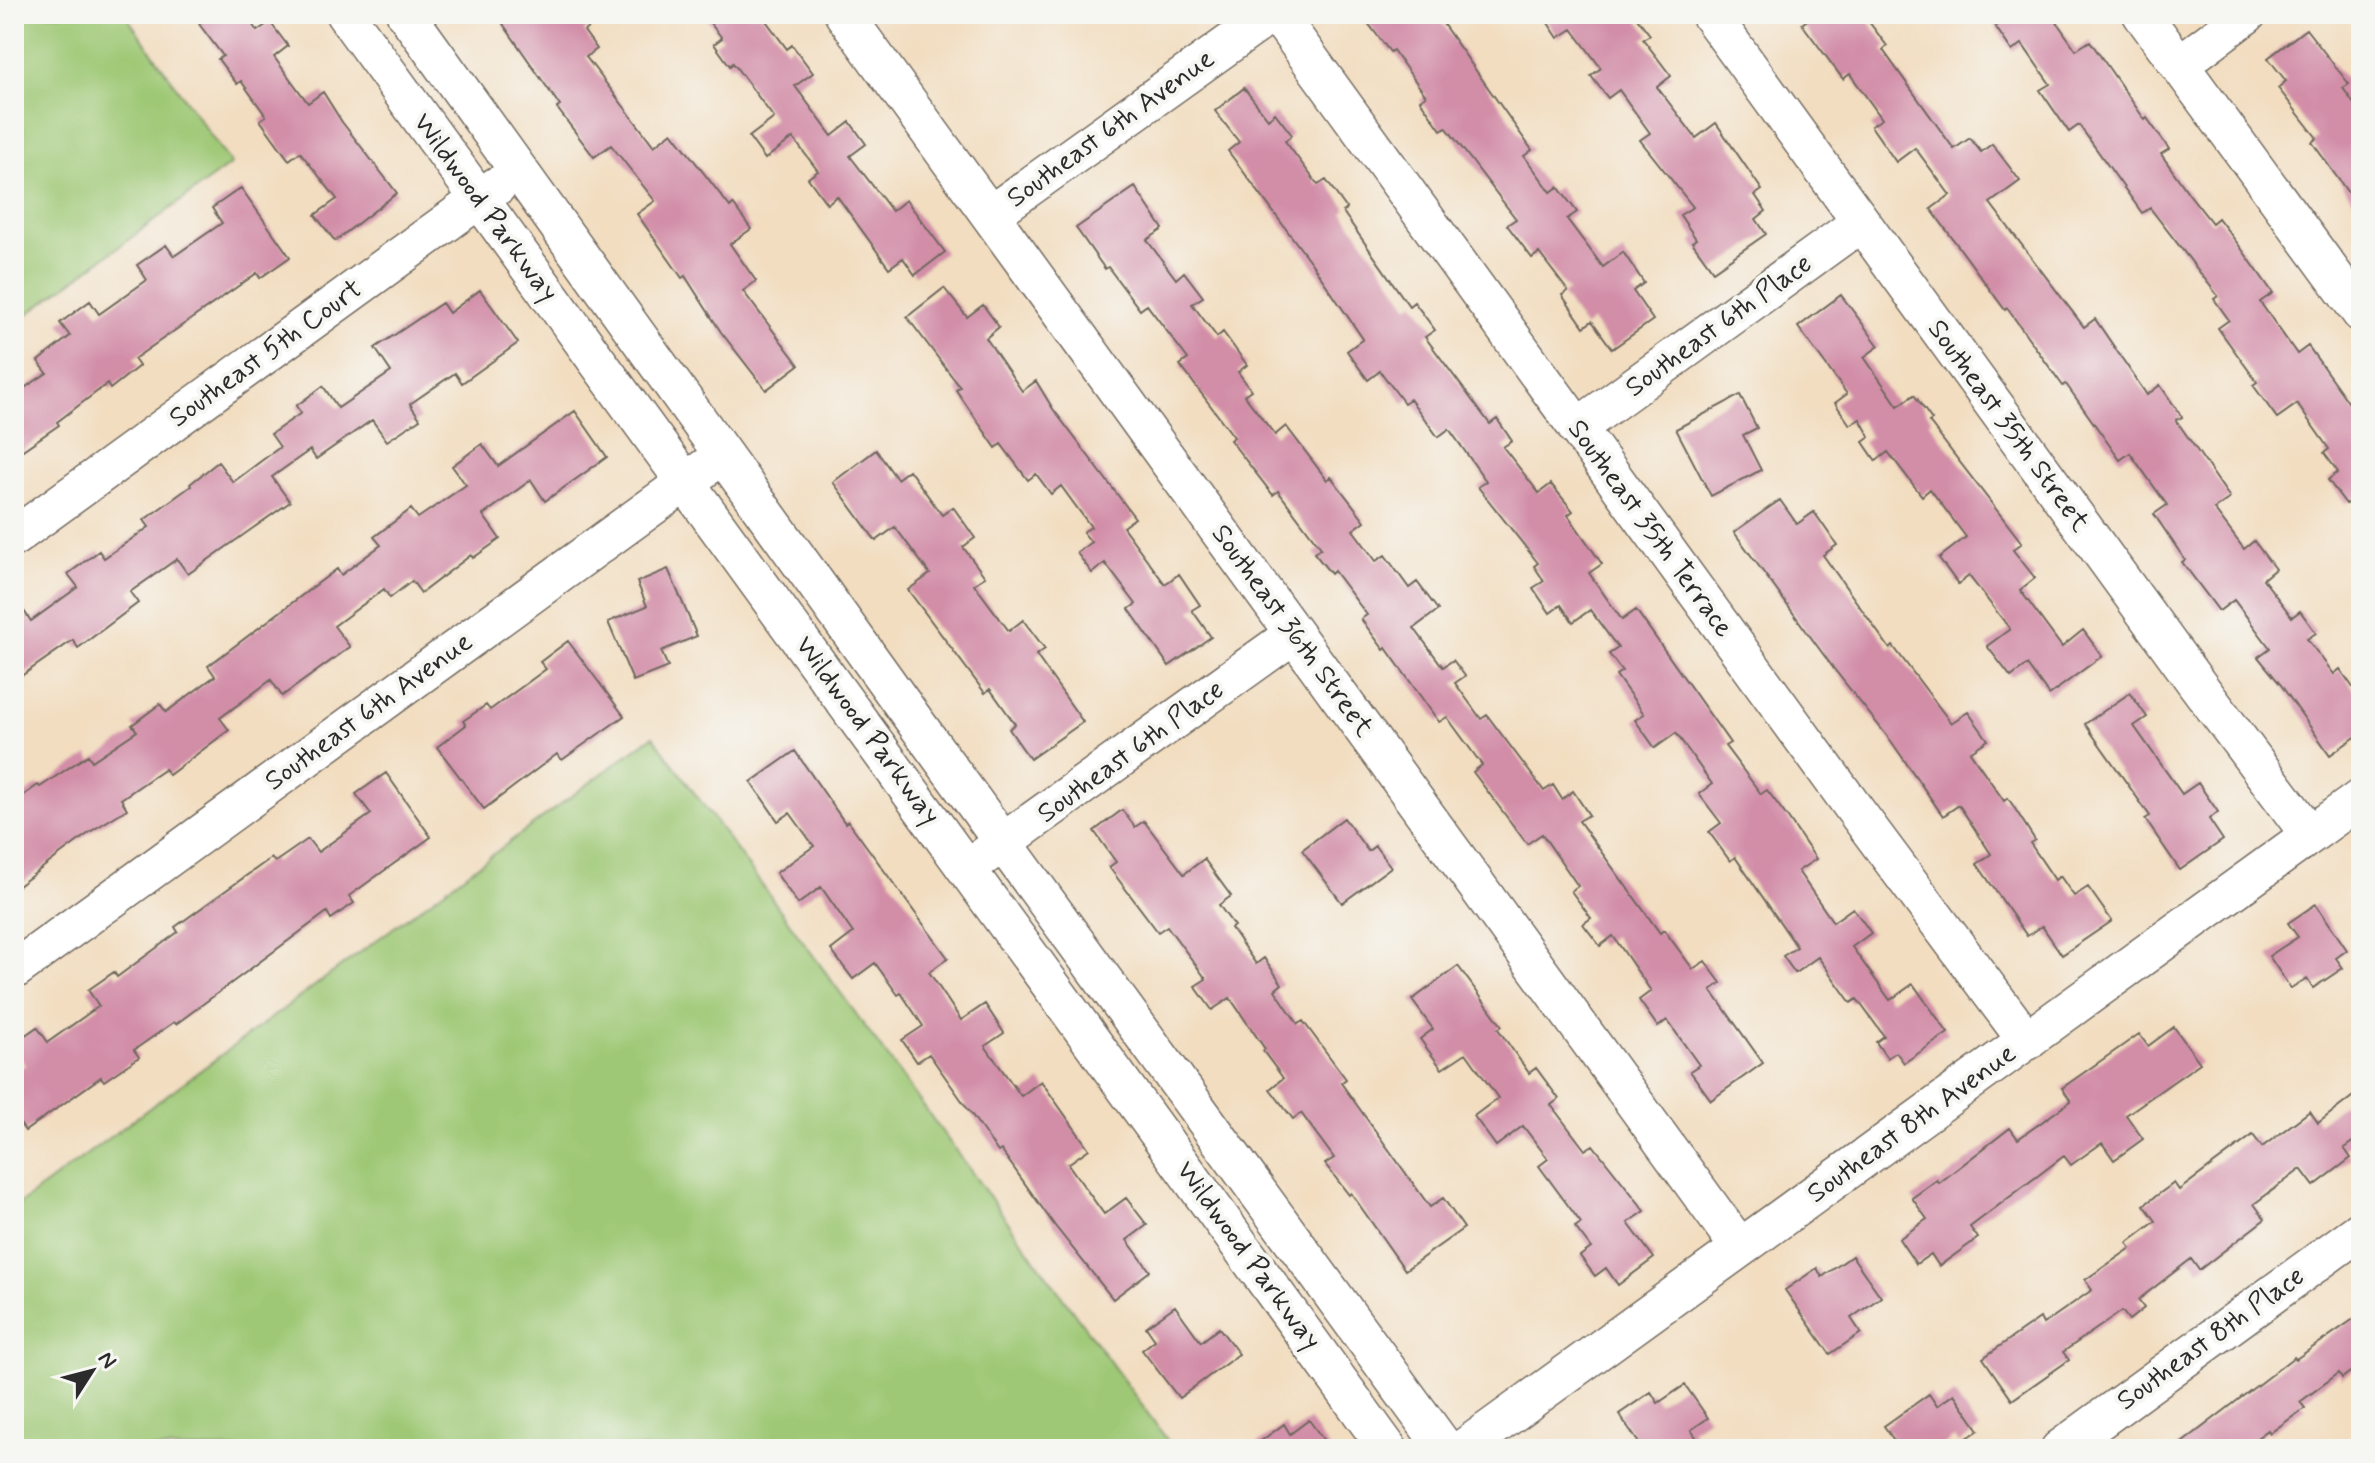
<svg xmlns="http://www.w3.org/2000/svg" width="2375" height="1463" font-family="Mynerve,sans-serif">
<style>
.green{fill:#9ec874;stroke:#647a50;stroke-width:2}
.building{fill:#d28da7}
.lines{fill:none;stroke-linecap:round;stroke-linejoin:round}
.minor-casing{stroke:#71695f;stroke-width:41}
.minor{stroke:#fff;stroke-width:38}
.labels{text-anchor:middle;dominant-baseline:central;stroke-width:8;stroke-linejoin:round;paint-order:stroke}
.street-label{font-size:28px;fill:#2b2b2b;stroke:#f6f6f2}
</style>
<rect width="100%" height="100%" fill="#f6f6f2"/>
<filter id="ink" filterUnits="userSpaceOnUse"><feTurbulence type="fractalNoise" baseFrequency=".0125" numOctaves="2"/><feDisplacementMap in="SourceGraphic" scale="16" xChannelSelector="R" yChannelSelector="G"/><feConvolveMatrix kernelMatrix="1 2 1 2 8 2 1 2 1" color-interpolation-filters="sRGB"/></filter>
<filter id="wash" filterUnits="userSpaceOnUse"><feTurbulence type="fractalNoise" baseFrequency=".006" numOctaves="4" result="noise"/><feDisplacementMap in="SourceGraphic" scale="32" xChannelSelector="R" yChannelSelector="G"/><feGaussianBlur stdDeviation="1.8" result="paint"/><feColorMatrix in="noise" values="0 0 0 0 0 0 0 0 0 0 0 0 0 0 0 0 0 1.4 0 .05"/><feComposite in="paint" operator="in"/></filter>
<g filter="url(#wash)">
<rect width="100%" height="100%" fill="#f2ddc0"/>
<path class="green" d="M14,14H125L231,164L14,324Z
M653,736L1173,1448L14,1449V1208Z"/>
<g id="blocks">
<path class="building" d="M213,14H245L257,31L270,22L288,46L274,57L308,103L323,92L342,122L397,193L335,241L315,215L337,199L300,152L289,160L260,120L266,116L241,81L237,84L218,59L223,56L199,24Z
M517,14H607L584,31L597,49L586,57L654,146L672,132L730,207L733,204L751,229L730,244L756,281L743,291L799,365L766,390L721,332L685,276L682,278L637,214L655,201L611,145L594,157L557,108L560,106L503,24Z
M703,14H761L787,49L792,45L813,73L795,86L832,136L850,122L866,144L850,156L892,211L906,200L945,252L915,275L903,258L889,268L837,196L827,204L808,178L818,171L793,138L765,159L749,137L774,118L733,63L730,66L714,44L722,38Z
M1361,14H1436L1532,150L1524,156L1551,192L1558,187L1577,212L1567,219L1603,267L1623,252L1644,283L1633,291L1653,320L1612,349L1592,321L1584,327L1562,295L1568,291L1539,253L1532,258L1507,225L1516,219L1446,127L1441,130L1420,100L1426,96L1393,50L1390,52Z
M1542,14H1634L1650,35L1643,39L1671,76L1657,87L1696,138L1716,123L1762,190L1755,195L1766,211L1756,219L1766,234L1713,271L1692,242L1696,239L1680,215L1693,207L1640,140L1650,133L1619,90L1608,98L1591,76L1601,68L1572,29L1558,38Z
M1815,14H1863L1887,46L1883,50L1954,149L1970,138L1981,152L1992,144L2020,181L1990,203L2084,327L2095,319L2147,395L2160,385L2182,417L2176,420L2230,498L2214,509L2244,549L2254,541L2275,569L2263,579L2292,617L2300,611L2316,633L2307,639L2334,674L2340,669L2361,699V733L2330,755L2281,685L2258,657L2270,648L2234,600L2219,611L2182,562L2185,560L2154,514L2167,505L2130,453L2120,460L2066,384L2063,386L2007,308L2005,310L1931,209L1950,195L1915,148L1896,162L1871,126L1882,119L1850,74L1843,79L1802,24Z
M2012,14H2051L2076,50L2090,41L2145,120L2147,118L2169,149L2161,154L2189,194L2212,223L2218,218L2241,248L2273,293L2260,302L2297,354L2308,346L2361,420V503L2356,496L2346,504L2328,480L2338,472L2324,453L2329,449L2297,404L2277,418L2253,385L2257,382L2218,328L2229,320L2214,299L2218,296L2150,208L2142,213L2079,125L2069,132L2040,90L2050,84L2022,44L2012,51L1995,26Z
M2306,29L2349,84L2343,88L2361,114V211L2312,142L2317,138L2278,88L2286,81L2268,58Z
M1244,88L1268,119L1275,113L1292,135L1285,141L1318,185L1326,180L1347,209L1343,212L1409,306L1414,302L1435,330L1425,337L1490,424L1497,419L1512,441L1503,447L1539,493L1551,484L1573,511L1568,515L1602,564L1589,573L1622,620L1636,610L1730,743L1725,746L1761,794L1767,790L1788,818L1816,859L1798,871L1833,922L1853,908L1871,933L1852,947L1890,1000L1913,984L1948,1033L1904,1063L1896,1052L1887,1058L1876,1042L1884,1036L1857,999L1851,1003L1818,957L1795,973L1783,956L1797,947L1735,857L1730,861L1709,832L1721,823L1699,794L1712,784L1676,733L1655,748L1635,720L1644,714L1616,675L1622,671L1609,654L1618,648L1590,610L1573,622L1561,605L1550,613L1533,588L1544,581L1534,566L1538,563L1478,487L1486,481L1449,429L1438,437L1410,399L1404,403L1380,371L1368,380L1347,351L1363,339L1312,264L1228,151L1239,142L1215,111Z
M1135,187L1163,229L1147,240L1176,279L1184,272L1203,297L1192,304L1217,337L1223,332L1247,365L1238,372L1251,390L1244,395L1275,435L1286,426L1327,480L1331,477L1365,521L1353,530L1376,561L1385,555L1409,588L1417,582L1438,610L1414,628L1443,667L1453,660L1465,676L1455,683L1481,719L1487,715L1544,791L1553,785L1562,799L1573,791L1589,815L1579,821L1660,933L1664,930L1693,969L1705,961L1721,983L1711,990L1763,1063L1711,1100L1690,1071L1699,1065L1667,1020L1658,1027L1639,1000L1651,991L1613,936L1600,946L1583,924L1591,918L1571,891L1578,886L1542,834L1527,844L1473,772L1482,765L1447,717L1439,722L1386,648L1384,650L1361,619L1367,615L1334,571L1331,574L1314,553L1321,548L1278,491L1273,495L1230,440L1234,437L1180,365L1188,359L1147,305L1140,310L1108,267L1105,269L1076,228Z
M241,188L290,257L260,278L257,273L134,359L139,366L110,389L107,384L57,422L59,425L14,456V395L47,373L38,361L70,336L60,323L90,301L99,314L147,280L137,265L166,245L174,256L222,223L212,208Z
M944,288L967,317L983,305L999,327L986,338L1022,391L1036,381L1053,409L1135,518L1123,527L1165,584L1179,574L1200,605L1192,610L1211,637L1169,666L1129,609L1136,604L1105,563L1092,573L1077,553L1091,542L1083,532L1091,527L1061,486L1051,494L1036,474L1028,480L1001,444L996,448L956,390L960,387L907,317Z
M480,290L518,343L462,383L455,373L410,404L420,419L387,441L372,420L316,459L310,450L272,477L290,502L188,574L177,559L130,592L138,603L78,648L73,640L14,681V597L31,621L78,587L68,574L99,551L104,558L149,527L144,520L191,486L190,484L218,462L233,482L280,447L271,434L301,413L296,406L323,386L338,408L391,372L375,348L442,303L449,313Z
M1841,295L1879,346L1864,357L1898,406L1914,395L1932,420L1929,422L2022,543L2013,550L2035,578L2020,590L2062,647L2083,630L2102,656L2049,695L2027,665L2011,677L1987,646L2010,629L1969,576L1958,584L1939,558L1966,537L1930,489L1922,496L1888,452L1876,461L1863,442L1870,437L1860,419L1850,425L1835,403L1847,394L1798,327Z
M1740,395L1757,428L1743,435L1761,470L1711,496L1676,429Z
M575,411L607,457L545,501L531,480L483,515L500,539L473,558L471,555L421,593L412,581L390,598L384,589L334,626L350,647L282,696L271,680L220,718L229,730L169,775L165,769L121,799L127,809L93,830L14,889V802L38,785L40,787L88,755L92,761L137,731L132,725L160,704L166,712L215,676L208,666L337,569L341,575L381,545L374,537L411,509L418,518L466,485L452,466L482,444L498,466Z
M876,450L897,479L909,470L942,515L953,507L975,538L963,547L985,577L974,584L1009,631L1023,620L1045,649L1036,655L1083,722L1030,759L1009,729L1015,724L990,689L985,693L908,590L930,574L895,527L876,541L833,482Z
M1780,500L1797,524L1814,512L1837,545L1823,555L1890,649L1893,646L1951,723L1968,712L1988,740L1970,752L2004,801L2008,798L2035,840L2030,843L2055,880L2060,876L2074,896L2088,887L2112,921L2062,955L2042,926L2027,936L1977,864L1991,854L1959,805L1943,816L1891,741L1834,669L1734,532Z
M668,569L697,636L661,651L668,667L633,681L608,622L647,606L637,582Z
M568,641L624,716L562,760L557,754L484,809L437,747L466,725L463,721L486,705L490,710L546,669L540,662Z
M2130,693L2147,717L2134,726L2182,794L2198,783L2218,812L2209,819L2223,840L2180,870L2145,819L2150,816L2085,724Z
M795,751L845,823L848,821L948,958L929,972L961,1020L985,1004L1004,1033L985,1046L1021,1096L1041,1081L1089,1149L1068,1164L1104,1214L1126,1198L1147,1225L1127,1240L1150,1271L1113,1299L1055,1226L1001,1150L998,1152L929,1054L917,1062L902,1040L923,1026L901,993L898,995L875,963L853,979L831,950L853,933L821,887L798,904L776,873L814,846L790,813L778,821L751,782Z
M386,773L431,837L349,896L354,903L331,919L327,912L176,1024L174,1022L134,1050L139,1057L104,1081L101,1077L25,1131L14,1115V1073L25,1065L14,1049V1043L37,1027L48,1042L99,1006L88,990L114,972L117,977L178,932L175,927L271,858L275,862L308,839L318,852L371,814L356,794Z
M1122,810L1135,827L1144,821L1184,874L1204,859L1231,896L1219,905L1234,926L1231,928L1256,964L1264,958L1282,984L1275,990L1298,1024L1303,1021L1346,1079L1341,1083L1430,1207L1443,1198L1464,1228L1405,1270L1351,1193L1349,1195L1325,1164L1334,1158L1301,1113L1293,1119L1270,1089L1283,1078L1263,1051L1265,1049L1230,998L1212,1010L1195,986L1206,979L1167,926L1158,932L1109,867L1116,862L1094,831Z
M1344,818L1368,851L1375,846L1391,867L1342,903L1302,850Z
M2316,904L2347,950L2336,958L2343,968L2313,988L2307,979L2291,989L2269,956L2298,937L2288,923Z
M1458,966L1502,1026L1498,1029L1529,1073L1536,1068L1559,1099L1551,1105L1585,1150L1593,1145L1645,1211L1628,1223L1654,1258L1618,1285L1606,1268L1595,1276L1580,1256L1591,1248L1575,1227L1581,1223L1539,1166L1548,1159L1523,1126L1496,1146L1474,1116L1498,1098L1466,1053L1442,1069L1420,1039L1433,1029L1412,1000Z
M2174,1027L2200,1063L2126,1115L2143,1139L2114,1160L2102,1143L2071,1165L2064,1156L1970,1227L1978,1238L1939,1266L1931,1254L1916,1264L1899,1239L1927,1219L1912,1198L1937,1180L1939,1183L2010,1128L2018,1139L2071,1101L2062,1088L2139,1034L2148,1046Z
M2361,1090V1136L2344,1148L2351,1158L2314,1186L2301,1169L2254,1204L2265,1219L2199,1270L2191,1259L2138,1300L2144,1308L2129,1320L2122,1311L2063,1352L2069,1360L2012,1400L1983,1358L2040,1318L2043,1324L2092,1290L2085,1280L2131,1248L2127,1243L2156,1221L2144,1205L2174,1183L2179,1190L2253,1135L2262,1147L2310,1111L2318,1123Z
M1852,1256L1881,1297L1851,1318L1861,1333L1830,1354L1785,1290L1817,1268L1822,1277Z
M1175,1306L1201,1342L1219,1328L1239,1354L1179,1398L1142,1350L1155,1340L1146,1327Z
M2361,1314V1364L2342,1378L2339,1373L2300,1402L2305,1408L2270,1433L2268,1430L2242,1449H2174L2294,1357L2296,1359Z
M1685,1385L1708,1418L1691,1430L1696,1437L1678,1449H1643L1619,1414L1651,1392L1658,1403Z
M1929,1394L1937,1406L1954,1394L1979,1430L1958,1444L1954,1438L1939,1449H1900L1884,1426Z
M1309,1420L1330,1449H1250L1284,1424L1290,1434Z"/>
</g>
</g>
<g filter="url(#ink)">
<use href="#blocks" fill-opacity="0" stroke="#71695f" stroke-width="2"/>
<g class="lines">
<g class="minor-casing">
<path id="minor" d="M345,14L1388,1449
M406,14L908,712L1445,1449
M844,14L1740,1248
M1277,14L1855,810L2027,1041
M1710,14L2197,684L2310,835
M2142,14L2361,313
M2179,65L2247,14
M990,215L1271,14
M1577,428L1860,223
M14,537L497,186
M984,856L1294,634
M14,970L705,468
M1463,1449L2361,798
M2060,1449L2361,1230"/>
</g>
<use href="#minor" class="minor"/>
</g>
</g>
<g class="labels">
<g class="street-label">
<text transform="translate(1111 129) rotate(-36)">Southeast 6th Avenue</text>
<text transform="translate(485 208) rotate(54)">Wildwood Parkway</text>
<text transform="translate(1719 326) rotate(-36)">Southeast 6th Place</text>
<text transform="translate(266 354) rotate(-36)">Southeast 5th Court</text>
<text transform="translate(2008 426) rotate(54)">Southeast 35th Street</text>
<text transform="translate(1650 529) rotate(54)">Southeast 35th Terrace</text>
<text transform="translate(1292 631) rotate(54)">Southeast 36th Street</text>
<text transform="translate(369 712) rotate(-36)">Southeast 6th Avenue</text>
<text transform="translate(867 731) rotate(54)">Wildwood Parkway</text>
<text transform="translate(1131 752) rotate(-36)">Southeast 6th Place</text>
<text transform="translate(1912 1124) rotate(-36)">Southeast 8th Avenue</text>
<text transform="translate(1248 1256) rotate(54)">Wildwood Parkway</text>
<text transform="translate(2211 1339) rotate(-36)">Southeast 8th Place</text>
</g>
</g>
<rect width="2375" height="1463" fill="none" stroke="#f6f6f2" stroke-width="48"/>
<g transform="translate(92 1371) rotate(54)" stroke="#f6f6f2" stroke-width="6" paint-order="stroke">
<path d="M0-6L14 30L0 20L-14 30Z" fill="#2b2b2b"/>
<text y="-12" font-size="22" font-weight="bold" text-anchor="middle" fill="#2b2b2b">N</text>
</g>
</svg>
